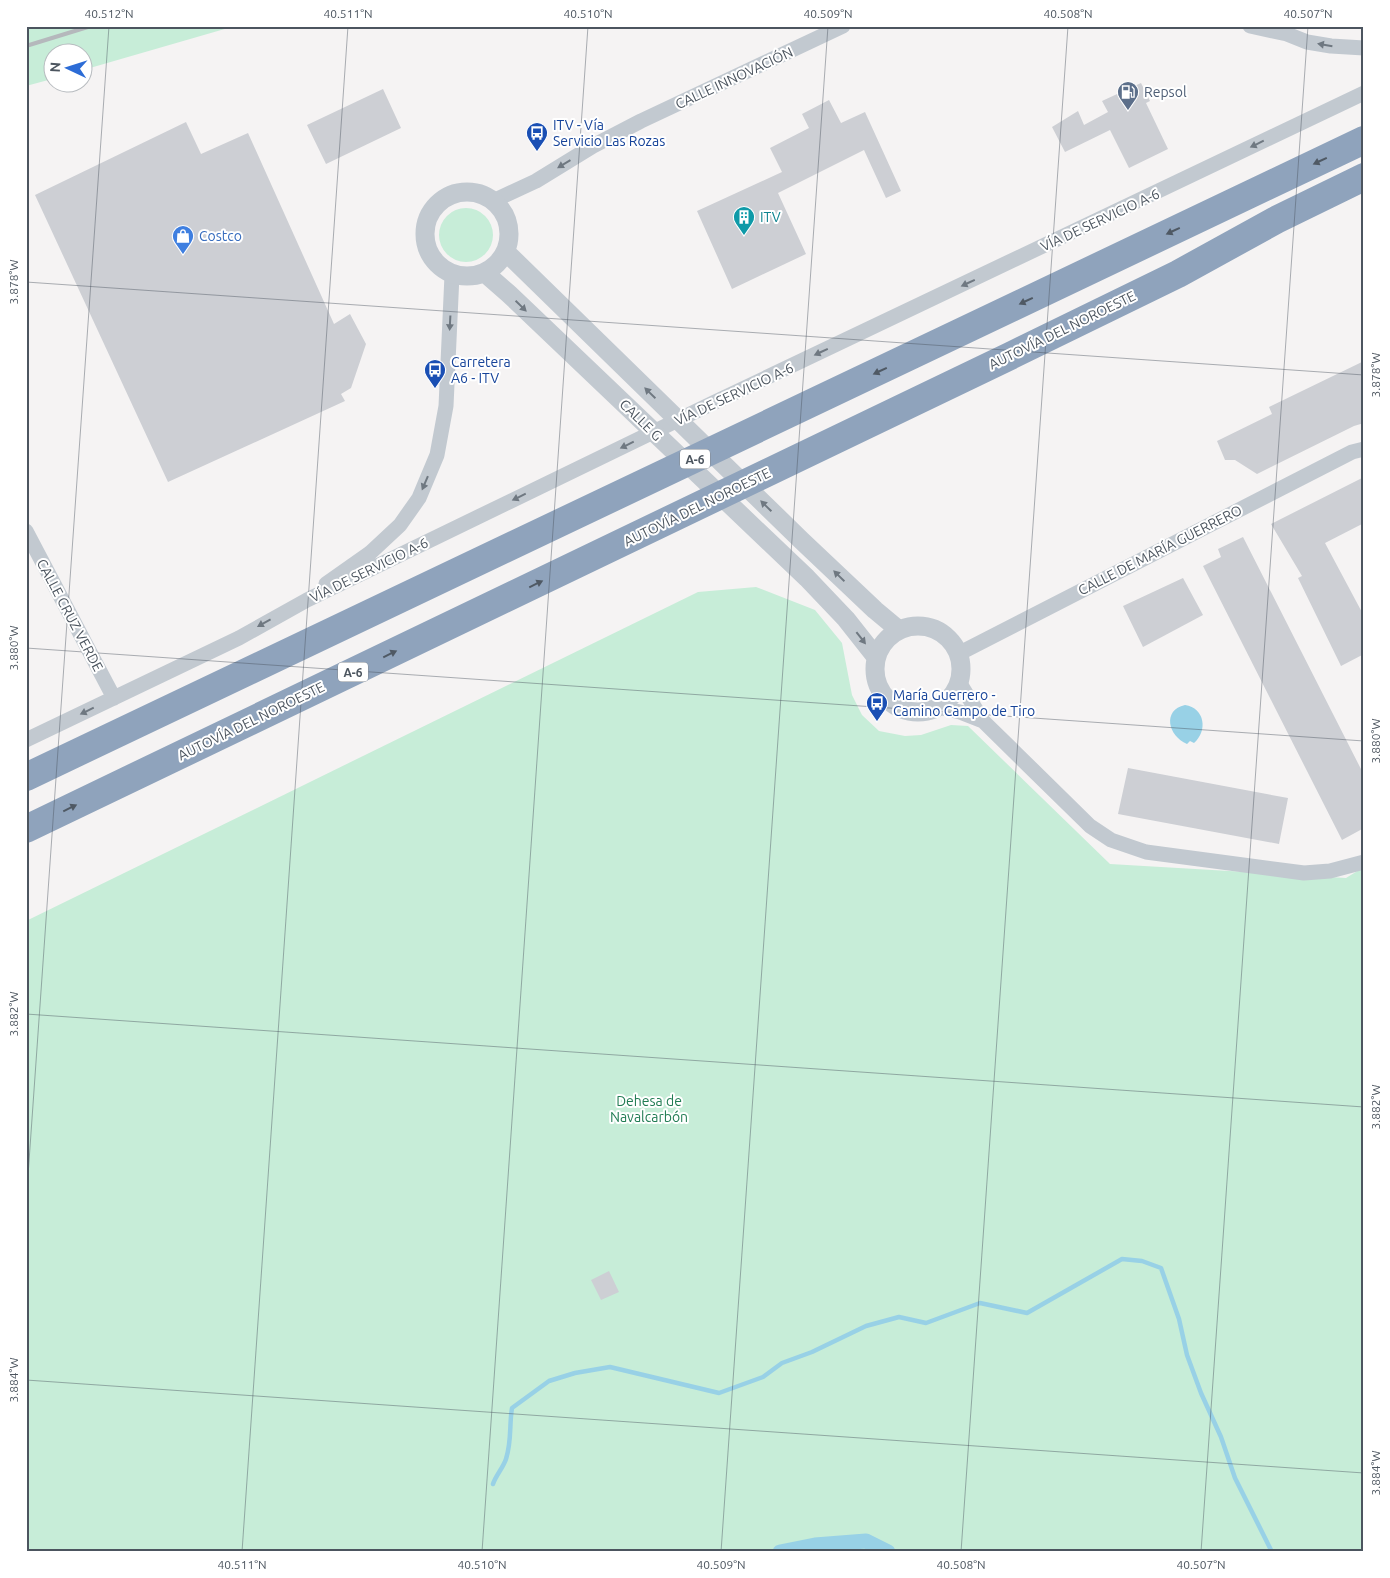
<svg xmlns="http://www.w3.org/2000/svg" width="1390" height="1578" font-family="Ubuntu,sans-serif">
<style>
.green{fill:#c7edd8}
.water{fill:#98d1e6}
.lines{fill:none;stroke-linecap:round;stroke-linejoin:round}
.stream{stroke:#98d1e6;stroke-width:4.5}
.canal{stroke:#98d1e6;stroke-width:15}
.building{fill:#cdcfd4}
.minor{stroke:#c2c9d0;stroke-width:15}
.tertiary{stroke:#c2c9d0;stroke-width:19}
.motorway{stroke:#8fa3bc;stroke-width:28}
.rail{stroke:#b5b8bc;stroke-width:4}
.oneway{fill:#6f7881}
.oneway2{fill:#4f5964}
.ticks{fill:none;stroke:#4c555f;stroke-width:1;stroke-opacity:0.45}
.labels{text-anchor:middle;dominant-baseline:central;stroke-width:4;stroke-linejoin:round;paint-order:stroke}
.shield{fill:#fff;stroke:#82888f;stroke-width:1}
.shield-label{font-size:12px;font-weight:bold;fill:#4c555f}
.street-label{font-size:14px;fill:#4c555f;stroke:#fff}
.service-label{font-size:14px;fill:#4e5e75;stroke:#fff;text-anchor:start}
.transit-label{font-size:14px;fill:#164399;stroke:#fff;text-anchor:start}
.culture-label{font-size:14px;fill:#0d838f;stroke:#fff;text-anchor:start}
.shop-label{font-size:14px;fill:#366cbe;stroke:#fff;text-anchor:start}
.park-label{font-size:14px;fill:#217c53;stroke:#fff}
.neatline{fill:none;stroke:#4c555f;stroke-width:2}
.ticks-label{font-size:12px;text-anchor:middle;fill:#4c555f}
</style>
<rect width="100%" height="100%" fill="#f5f3f3"/>
<path class="green" d="M26,26H235L83,70L82,52H52V79L26,86Z
M439 235a27 27 0 1 1 54 0a27 27 0 1 1-54 0Z
M756,587L815,610L842,643L852,695L862,715L879,731L905,736L921,735L951,725L968,726L1110,864L1346,878L1364,867V1552H26V921L698,592Z"/>
<path class="water" d="M1185,705C1205,708 1208,731 1194,743L1190,741L1187,744C1168,736 1162,710 1185,705Z"/>
<g class="lines">
<path class="stream" d="M493,1484C496,1475 503,1468 506,1459C512,1440 509,1426 512,1408L549,1381L575,1373L610,1367L719,1393L763,1377L782,1363L812,1352L866,1326L899,1317L926,1323L980,1303L1027,1313L1122,1259L1142,1261L1161,1268L1179,1319L1187,1355L1201,1393L1221,1437L1235,1478L1272,1552"/>
<path class="canal" d="M780,1552L815,1545L866,1541L888,1552"/>
</g>
<path class="building" d="M1141,83L1150,101L1146,103L1168,149L1129,168L1110,130L1065,152L1052,127L1078,111L1084,125L1108,112L1102,101Z
M383,89L401,128L326,164L307,125Z
M829,100L841,123L865,112L901,191L886,198L864,150L778,193L806,254L732,289L697,211L782,172L770,148L809,128L802,114Z
M186,122L201,154L248,133L334,324L350,314L366,344L351,388L341,394L345,401L168,482L35,195Z
M1364,361V423L1354,426L1257,474L1235,460H1225L1217,441L1272,414L1269,407Z
M1364,477V523L1325,543L1364,616V654L1341,666L1298,578L1302,576L1271,524Z
M1243,537L1364,775V828L1342,840L1203,566L1221,557L1218,549Z
M1183,578L1203,615L1143,647L1123,606Z
M1128,768L1288,798L1279,844L1118,814Z
M609,1271L619,1292L601,1300L591,1280Z"/>
<g class="lines">
<path class="minor" d="M1250,26L1287,34L1307,42L1331,46L1364,48
M493,201L536,181L593,146L641,121L843,26
M26,531L114,698
M326,584L370,553L400,525L419,498L437,455L446,406L452,275
M958,654L1352,452L1364,449
M959,682L983,721L1090,826L1111,840L1146,852L1304,873L1330,871L1364,862
M938,707L960,712L983,721
M26,740L239,638L307,600L713,403L1364,93"/>
<path class="tertiary" d="M425 234a42 42 0 1 1 84 0a42 42 0 1 1-84 0Z
M506,252L801,540L875,610L899,630
M485,273L509,294L807,578L846,619L876,657
M875 669a43 43 0 1 1 86 0a43 43 0 1 1-86 0Z"/>
<path class="motorway" d="M26,777L1364,140
M26,829L1012,355L1178,274L1276,220L1364,177"/>
<path class="rail" d="M26,46L91,26"/>
</g>
<defs><path id="oneway-solid" d="M-6-.8H1V-3.2L6.5 0L1 3.2V.8H-6Z" transform="scale(1.25)"/></defs>
<g class="oneway">
<use href="#oneway-solid" transform="translate(1325 45) rotate(-170)"/>
<use href="#oneway-solid" transform="translate(1257 144) rotate(154)"/>
<use href="#oneway-solid" transform="translate(564 164) rotate(149)"/>
<use href="#oneway-solid" transform="translate(968 283) rotate(155)"/>
<use href="#oneway-solid" transform="translate(521 306) rotate(44)"/>
<use href="#oneway-solid" transform="translate(450 323) rotate(93)"/>
<use href="#oneway-solid" transform="translate(821 352) rotate(155)"/>
<use href="#oneway-solid" transform="translate(650 393) rotate(-136)"/>
<use href="#oneway-solid" transform="translate(627 445) rotate(154)"/>
<use href="#oneway-solid" transform="translate(425 483) rotate(113)"/>
<use href="#oneway-solid" transform="translate(519 497) rotate(154)"/>
<use href="#oneway-solid" transform="translate(766 506) rotate(-136)"/>
<use href="#oneway-solid" transform="translate(839 576) rotate(-136)"/>
<use href="#oneway-solid" transform="translate(264 623) rotate(151)"/>
<use href="#oneway-solid" transform="translate(861 638) rotate(52)"/>
<use href="#oneway-solid" transform="translate(87 711) rotate(154)"/>
</g>
<g class="oneway2">
<use href="#oneway-solid" transform="translate(1320 161) rotate(155)"/>
<use href="#oneway-solid" transform="translate(1173 231) rotate(155)"/>
<use href="#oneway-solid" transform="translate(1026 301) rotate(155)"/>
<use href="#oneway-solid" transform="translate(880 371) rotate(155)"/>
<use href="#oneway-solid" transform="translate(536 584) rotate(-26)"/>
<use href="#oneway-solid" transform="translate(390 654) rotate(-26)"/>
<use href="#oneway-solid" transform="translate(70 808) rotate(-26)"/>
</g>
<path class="ticks" d="M26,282L1364,375M26,648L1364,741M26,1014L1364,1107M26,1204L109,26M26,1380L1364,1473M242,1552L348,26M482,1552L588,26M721,1552L828,26M961,1552L1068,26M1201,1552L1308,26"/>
<defs>
<g id="fuel-pin" transform="scale(1.125)"><path d="M0 17L-7.5 6A9.5 9.5 0 1 1 7.5 6Z" fill="#5c6f8a" stroke="#fff"/><path d="M-5.5-6h7V0h2V4h1.3V-2.5L3-4.5l.8-.8L6-3V5H2.5V1h-1V6h-7ZM-4.2-4.7v3.2H.2V-4.7Z" fill="#fff"/></g>
<g id="bus-pin" transform="scale(1.125)"><path d="M0 17L-7.5 6A9.5 9.5 0 1 1 7.5 6Z" fill="#1a4fb4" stroke="#fff"/><path d="M-5-6H5V4H4V6H2V4H-2V6H-4V4H-5ZM-3.5-4V0h7V-4ZM-3.5 1.2v1.5H-2V1.2ZM2 1.2v1.5H3.5V1.2Z" fill="#fff"/></g>
<g id="building-pin" transform="scale(1.125)"><path d="M0 17L-7.5 6A9.5 9.5 0 1 1 7.5 6Z" fill="#0f9aa8" stroke="#fff"/><path d="M-4-6H4V6H1V3H-1V6H-4ZM-2.5-4.3h1.7v1.8h-1.7ZM.8-4.3h1.7v1.8H.8ZM-2.5-1h1.7V.8h-1.7ZM.8-1h1.7V.8H.8Z" fill="#fff"/></g>
<g id="shop-pin" transform="scale(1.125)"><path d="M0 17L-7.5 6A9.5 9.5 0 1 1 7.5 6Z" fill="#3f7fe0" stroke="#fff"/><path d="M-5-2.5h2.3a2.7 3.5 0 0 1 5.4 0H5L5.5 6h-11ZM-1.5-2.5h3a1.5 2.3 0 0 0-3 0Z" fill="#fff"/></g>
</defs>
<g fill-rule="evenodd">
<use href="#fuel-pin" x="1128" y="92"/>
<use href="#bus-pin" x="537" y="133"/>
<use href="#building-pin" x="744" y="217"/>
<use href="#shop-pin" x="183" y="236"/>
<use href="#bus-pin" x="435" y="370"/>
<use href="#bus-pin" x="877" y="703"/>
</g>
<g class="labels">
<g class="shield">
<rect x="680" y="449.5" width="30" height="19" rx="4"/>
<rect x="338" y="662.5" width="30" height="19" rx="4"/>
</g>
<g class="shield-label">
<text x="695" y="459">A-6</text>
<text x="353" y="672">A-6</text>
</g>
<g class="street-label">
<text transform="translate(734 78) rotate(-25)">CALLE INNOVACIÓN</text>
<text transform="translate(1100 220) rotate(-25)">VÍA DE SERVICIO A-6</text>
<text transform="translate(1062 330) rotate(-26)">AUTOVÍA DEL NOROESTE</text>
<text transform="translate(734 394) rotate(-25)">VÍA DE SERVICIO A-6</text>
<text transform="translate(641 420) rotate(44)">CALLE G</text>
<text transform="translate(697 507) rotate(-26)">AUTOVÍA DEL NOROESTE</text>
<text transform="translate(1160 550) rotate(-27)">CALLE DE MARÍA GUERRERO</text>
<text transform="translate(369 570) rotate(-26)">VÍA DE SERVICIO A-6</text>
<text transform="translate(70 615) rotate(62)">CALLE CRUZ VERDE</text>
<text transform="translate(251 721) rotate(-26)">AUTOVÍA DEL NOROESTE</text>
</g>
<g class="service-label">
<text x="1144" y="92">Repsol</text>
</g>
<g class="transit-label">
<text x="553" y="125">ITV - Vía<tspan x="553" dy="16">Servicio Las Rozas</tspan></text>
<text x="451" y="362">Carretera<tspan x="451" dy="16">A6 - ITV</tspan></text>
<text x="893" y="695">María Guerrero -<tspan x="893" dy="16">Camino Campo de Tiro</tspan></text>
</g>
<g class="culture-label">
<text x="760" y="217">ITV</text>
</g>
<g class="shop-label">
<text x="199" y="236">Costco</text>
</g>
<g class="park-label">
<text x="649" y="1101">Dehesa de<tspan x="649" dy="16">Navalcarbón</tspan></text>
</g>
</g>
<rect width="1390" height="1578" fill="none" stroke="#ffffff" stroke-width="55"/>
<g transform="translate(68 68) rotate(274)"><circle r="24" fill="#ffffff" stroke="#b7bbbf"/>
<path d="M0-4L9 19L0 12L-9 19Z" fill="#2c6cd6"/>
<text y="-8" font-size="14" font-weight="bold" text-anchor="middle" fill="#4c555f">N</text>
</g>
<rect x="28" y="28" width="1334" height="1522" class="neatline"/>
<g class="ticks-label">
<text x="109" y="18">40.512°N</text>
<text x="348" y="18">40.511°N</text>
<text x="588" y="18">40.510°N</text>
<text x="828" y="18">40.509°N</text>
<text x="1068" y="18">40.508°N</text>
<text x="1308" y="18">40.507°N</text>
<text transform="translate(14 282) rotate(-90)" y="4">3.878°W</text>
<text transform="translate(1376 375) rotate(-90)" y="4">3.878°W</text>
<text transform="translate(14 648) rotate(-90)" y="4">3.880°W</text>
<text transform="translate(1376 741) rotate(-90)" y="4">3.880°W</text>
<text transform="translate(14 1014) rotate(-90)" y="4">3.882°W</text>
<text transform="translate(1376 1107) rotate(-90)" y="4">3.882°W</text>
<text transform="translate(14 1380) rotate(-90)" y="4">3.884°W</text>
<text transform="translate(1376 1473) rotate(-90)" y="4">3.884°W</text>
<text x="242" y="1569">40.511°N</text>
<text x="482" y="1569">40.510°N</text>
<text x="721" y="1569">40.509°N</text>
<text x="961" y="1569">40.508°N</text>
<text x="1201" y="1569">40.507°N</text>
</g>
</svg>
